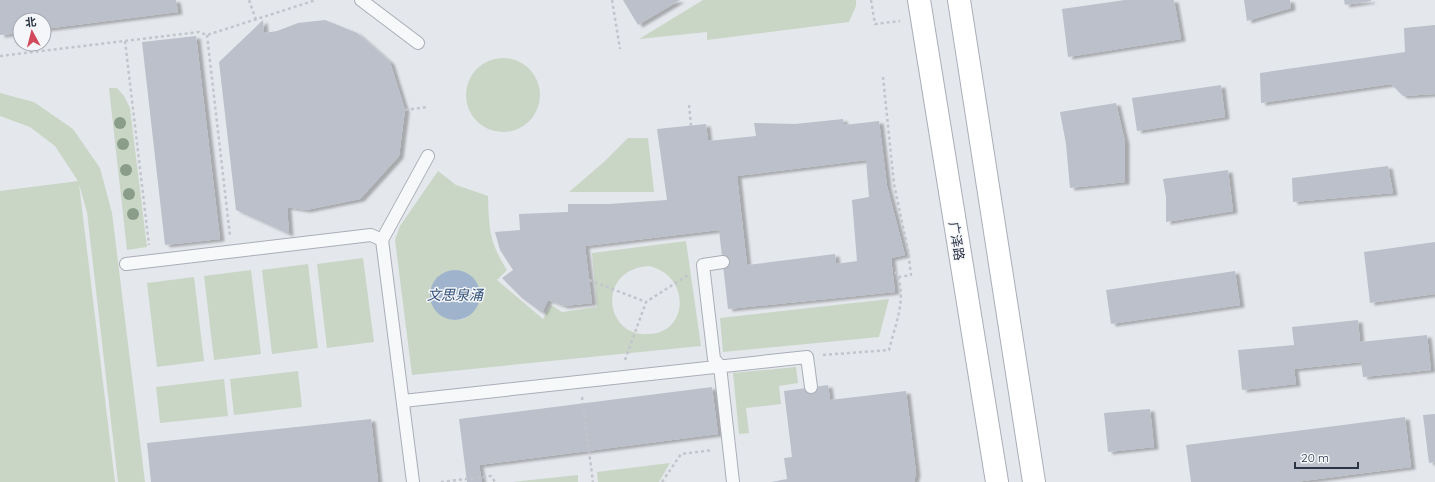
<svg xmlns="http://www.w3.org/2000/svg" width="1435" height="482" font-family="Quicksand,'Noto Sans SC',sans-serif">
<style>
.green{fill:#c9d6c5;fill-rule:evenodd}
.water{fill:#9fb4cc}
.building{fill:#bbc0ca;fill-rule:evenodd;filter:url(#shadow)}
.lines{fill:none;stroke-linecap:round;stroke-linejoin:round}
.lane-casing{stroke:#a9aeb7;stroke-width:14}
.secondary-casing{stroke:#a9aeb7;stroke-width:24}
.path{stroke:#c2c5cb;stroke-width:2.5;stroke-dasharray:3 3;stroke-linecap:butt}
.lane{stroke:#f7f8fa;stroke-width:12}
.secondary{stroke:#fff;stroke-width:22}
.tree{fill:#899d89}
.labels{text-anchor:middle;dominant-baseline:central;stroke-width:3;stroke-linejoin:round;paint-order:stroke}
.street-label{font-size:13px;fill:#2b3445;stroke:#f4f6f9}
.water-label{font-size:14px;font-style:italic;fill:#34527a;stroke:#f4f6f9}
</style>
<defs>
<filter id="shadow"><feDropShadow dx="4.5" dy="2.5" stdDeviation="1" flood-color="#0004"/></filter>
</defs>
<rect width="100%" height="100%" fill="#e4e7ec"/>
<path class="green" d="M703,0H856V6L849,22L707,40V32L639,39Z
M466 95a37 37 0 1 1 74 0a37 37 0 1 1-74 0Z
M109,88H117L124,96L130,108L147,247L127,250Z
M0,93L34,102L73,129L100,168L112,213L145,482H118L87,212L79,184L115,482H0V191L78,181L55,146L30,127L0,116Z
M628,138H648L654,192H569L605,161Z
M438,171L456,185L488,196C489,228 489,242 507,270L497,280L543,319L551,305L562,312L597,307L592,253L686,241L701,346L412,375L395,240L400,226ZM649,266C690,275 690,332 649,334C604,338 596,269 649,266ZM444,273L474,279C481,289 480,293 475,304C474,307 472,313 470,315C448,334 412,295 444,273Z
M363,258L374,342L327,348L317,264Z
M308,264L318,348L272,354L262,270Z
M251,270L261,354L214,360L204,276Z
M194,277L204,361L157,367L147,283Z
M889,299L879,337L723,352L720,318Z
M796,367L798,383L779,386L781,404L746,408L749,433L739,434L733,373Z
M298,371L302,407L234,415L230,379Z
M224,379L228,416L160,423L156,387Z
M670,463L659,482H598L597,472Z
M578,475V482H512Z"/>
<path class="water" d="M430 295a25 25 0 1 1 50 0a25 25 0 1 1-50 0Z"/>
<path class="building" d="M0,0H176L178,12L44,29V20H20V33L0,35Z
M623,0H680L638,25Z
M1125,0H1174L1181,39L1068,57L1062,9Z
M1244,0H1290L1291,8L1247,21Z
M1344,0H1371V1L1345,5Z
M263,20L264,33L277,31L298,23L325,20L357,33L390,62L405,110L399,156L360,199L306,210L287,207L289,234L236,210L219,62Z
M1435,25V94L1403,96L1391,84L1261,103L1260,73L1405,52L1404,28Z
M196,36L220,239L165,245L142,42Z
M1221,85L1225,117L1137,131L1132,98Z
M1116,103L1125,142V182L1070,188L1066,144L1060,112Z
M843,119L844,125L879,121L887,186L905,255L891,258L895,292L728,309L719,230L585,246L592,303L564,306L548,300L542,313L522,298L502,278L513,270L500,250L495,232L520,230L519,214L568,212V204H609L667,200L657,129L706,124L708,141L756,136L754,123L795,124ZM866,160L869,197L852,200L857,261L836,264L835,254L747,265L737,176Z
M1388,166L1393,193L1293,202L1292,178Z
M1228,170L1233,211L1166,222V197L1163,179Z
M1435,242V294L1370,303L1364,252Z
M1235,271L1240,305L1111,324L1106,290Z
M1358,320L1360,342L1427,335L1431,370L1363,377L1361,362L1294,369L1296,384L1242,390L1238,350L1294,345L1292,327Z
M828,385L830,400L906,391L916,473L914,482H771L787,479L784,458L792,457L784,391Z
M712,387L718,434L479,465L482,482H467L459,419Z
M1150,409L1154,447L1108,452L1104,413Z
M1435,414V462L1429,463L1423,415Z
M1405,417L1411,467L1295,482H1191L1186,445Z
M371,419L378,482H151L147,443Z"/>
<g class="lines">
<g class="lane-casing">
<path id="lane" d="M361,0L418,43
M723,262L703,265L714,359L720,366L733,482
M126,264L371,235L382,240
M403,401L807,357L811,387
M413,482L382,240L428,156"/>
</g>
<g class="secondary-casing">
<path id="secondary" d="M919,0L997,482
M959,0L1034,482"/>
</g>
<path class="path" d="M249,0L256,20
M612,0L620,49
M871,0L875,24L900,21
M207,35L230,236
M125,41L149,245
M0,56L199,32L207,35L316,0
M883,77L894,184L908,251L911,275L899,277
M689,105L691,126
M405,110L427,107
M589,280L646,302
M823,355L889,350C895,325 910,292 893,269
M625,360L646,302L688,275
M582,397L593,482
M441,482L491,476L495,482
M662,482L681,454L713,450"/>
<use href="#lane" class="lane"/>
<use href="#secondary" class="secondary"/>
</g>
<g class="tree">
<circle cx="120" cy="123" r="6"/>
<circle cx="123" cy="144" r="6"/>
<circle cx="126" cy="170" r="6"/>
<circle cx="129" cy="194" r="6"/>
<circle cx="133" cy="214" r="6"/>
</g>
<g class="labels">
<g class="street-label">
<text transform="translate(957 241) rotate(81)">广泽路</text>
</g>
<g class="water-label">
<text x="455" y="295">文思泉涌</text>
</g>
</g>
<g transform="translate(32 32) rotate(353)"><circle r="19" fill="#f4f6f9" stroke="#a4a8b1"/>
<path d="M0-3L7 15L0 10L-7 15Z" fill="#d1495b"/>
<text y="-6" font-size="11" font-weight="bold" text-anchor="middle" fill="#2b3445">北</text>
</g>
<path d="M1295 462v6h63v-6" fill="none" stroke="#2b3445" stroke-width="2"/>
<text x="1301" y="462" font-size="12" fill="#2b3445" stroke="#f4f6f9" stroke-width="3" paint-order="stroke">20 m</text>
</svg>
